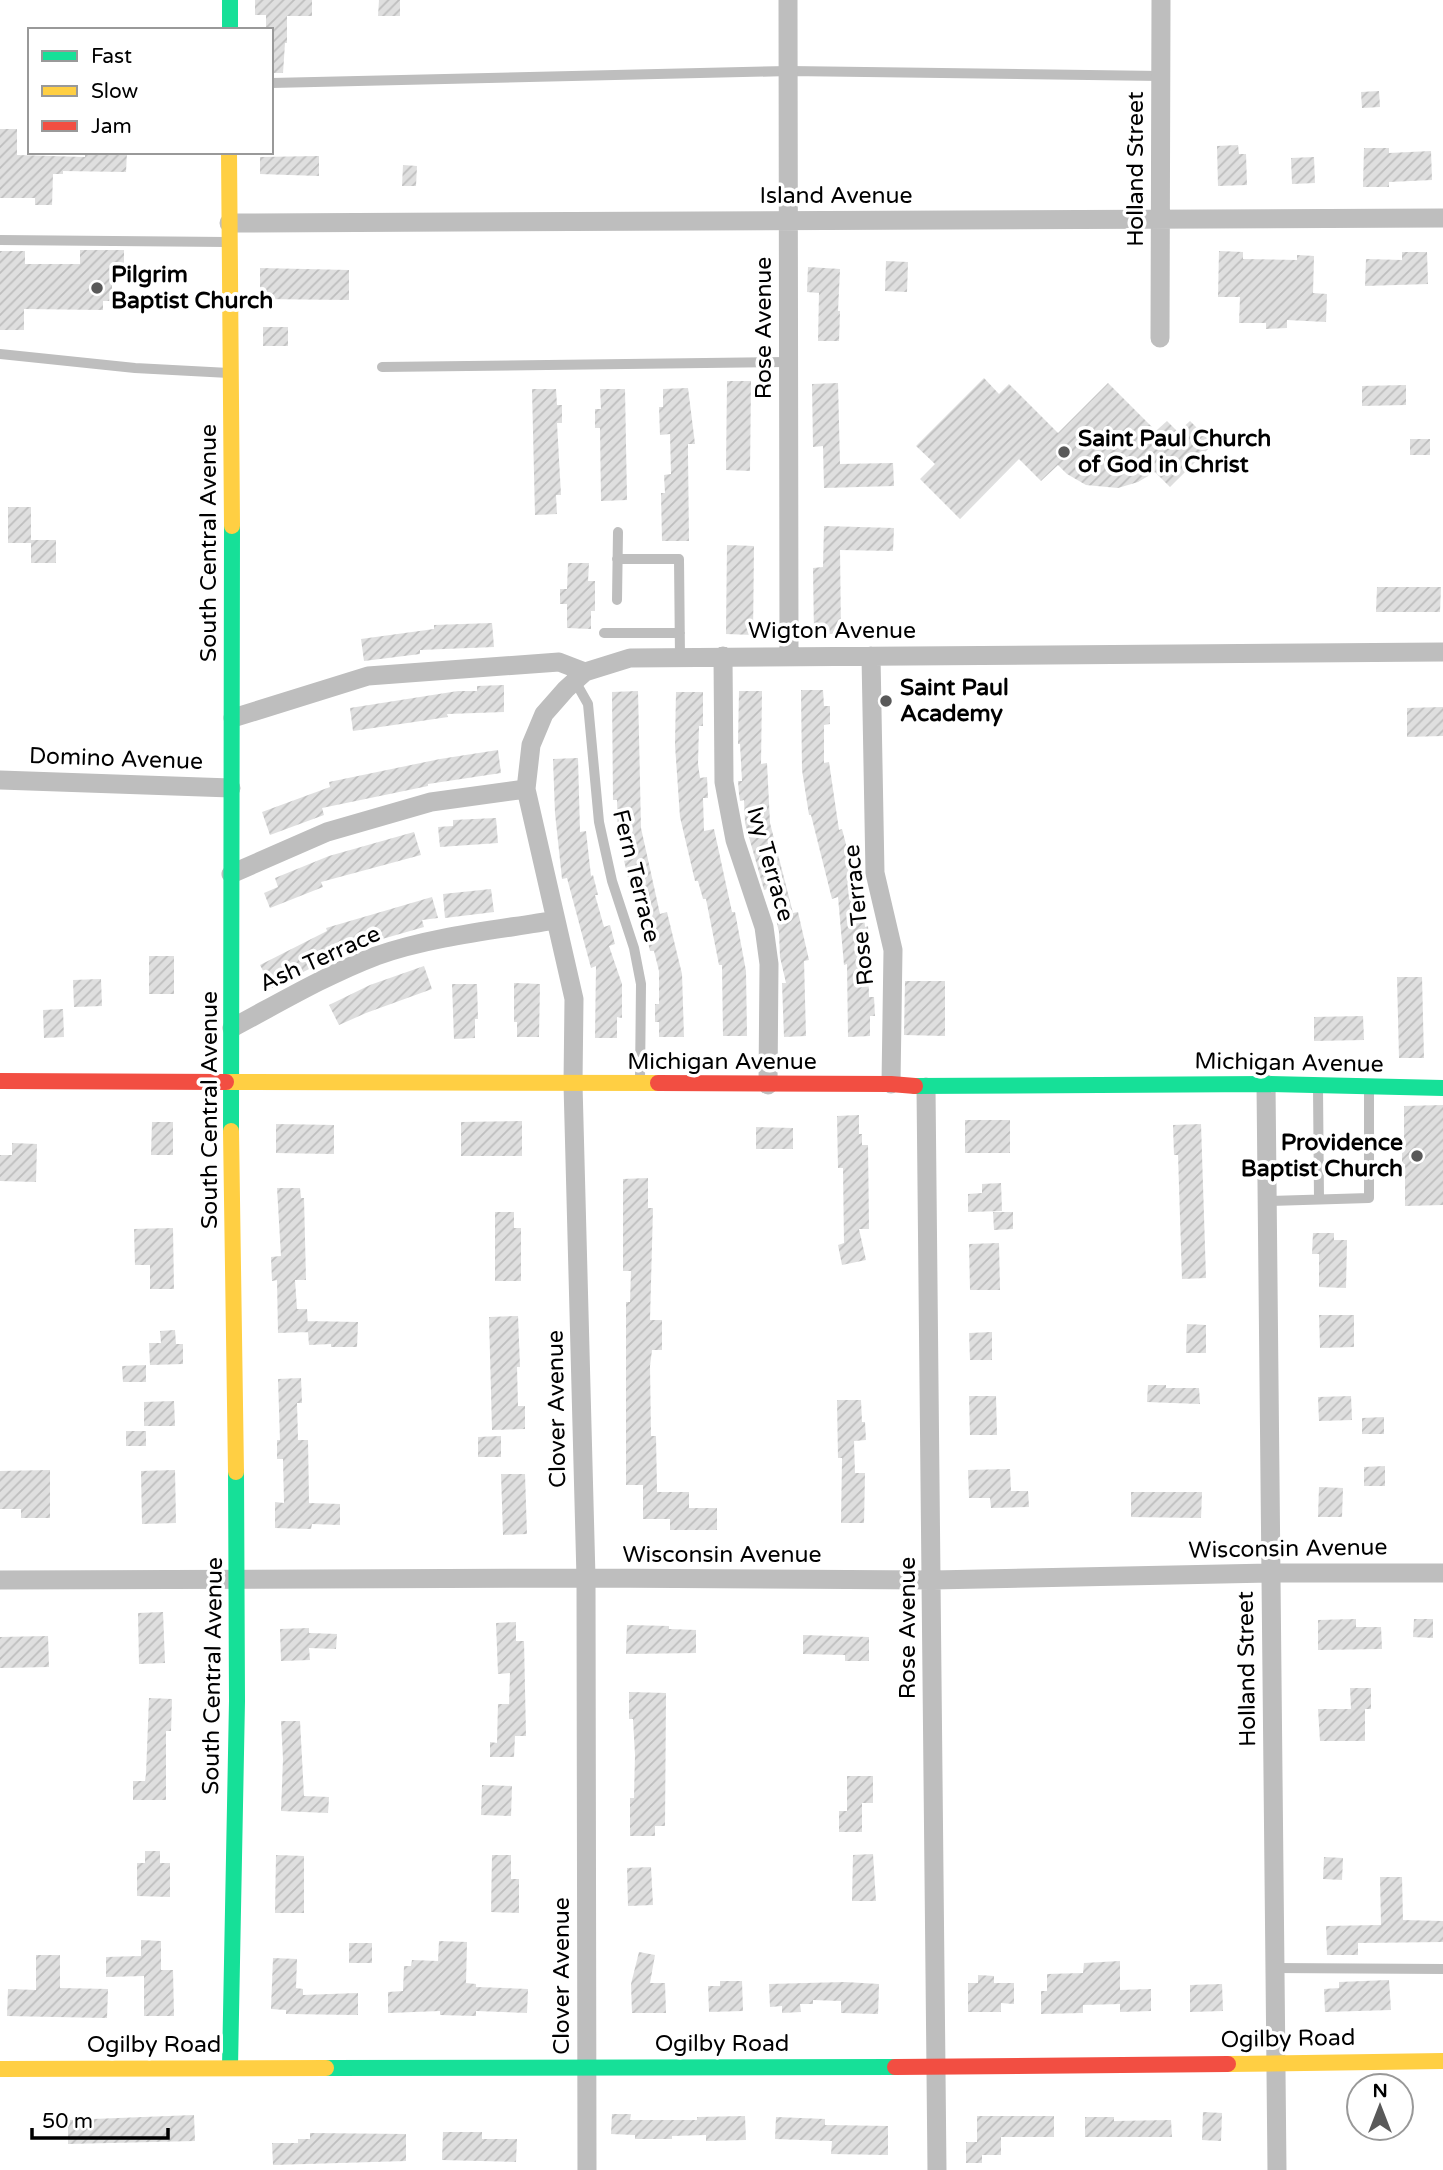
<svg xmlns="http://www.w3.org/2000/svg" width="1443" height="2170" font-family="'Varela Round',sans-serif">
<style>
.building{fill:url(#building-hatch)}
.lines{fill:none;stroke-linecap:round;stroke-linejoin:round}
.lane{stroke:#bebebe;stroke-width:10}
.street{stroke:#bebebe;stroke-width:19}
.fast{stroke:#16e098;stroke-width:16}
.slow{stroke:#ffcf43;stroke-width:16}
.jam{stroke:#f24e42;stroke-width:16}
.poi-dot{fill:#595959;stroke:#fff;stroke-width:2.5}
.labels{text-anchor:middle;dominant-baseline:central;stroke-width:7;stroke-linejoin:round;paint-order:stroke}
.street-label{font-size:23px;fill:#000;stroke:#fff}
.poi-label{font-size:23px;font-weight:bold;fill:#000;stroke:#fff;text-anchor:start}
</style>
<defs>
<pattern id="building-hatch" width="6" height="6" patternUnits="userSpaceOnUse" patternTransform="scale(1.75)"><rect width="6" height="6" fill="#dfdfdf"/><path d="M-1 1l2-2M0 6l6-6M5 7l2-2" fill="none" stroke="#bebebe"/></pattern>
</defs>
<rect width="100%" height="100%" fill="#fff"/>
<path class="building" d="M255,0H312V16H287V43H285L283,73H271V30H266V15H255Z
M379,0H400V16H378Z
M1379,91L1380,107L1362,108L1361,92Z
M0,129H17V155L85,157V152H127L126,172L63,171V174H53L52,205H35V198H0Z
M1238,145L1239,154H1246L1247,185L1218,186L1217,146Z
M1364,148H1389V153L1431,151L1432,180L1389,182V187H1363Z
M319,156V176L260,174V157Z
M1314,157L1315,183L1292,184L1291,158Z
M403,165L417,166L416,186H402Z
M80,250H124V279H112V301H103V310L24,309V330H0V251H25V264H80Z
M1219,251L1243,252V259L1297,260V255L1314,256L1313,293L1327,294L1326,322L1287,320V328L1266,329V323H1239L1240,297H1218Z
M1402,252H1427L1428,284L1365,286L1366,259L1402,260Z
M886,261L908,262L907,292L885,291Z
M808,267L840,269L838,311H840L839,341H818L819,293L807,292Z
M260,268L349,270V300L260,299Z
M263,327H288V346H263Z
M984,378L999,394L1009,384L1058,433L1108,383L1156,431L1167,421L1178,432L1190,421L1213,444L1170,487L1155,472L1138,482L1118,488L1086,485L1067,474L1058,465L1041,481L1019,459L960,519L920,479L935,464L916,446Z
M727,381H751L750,471L726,470Z
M838,383L840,464L893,463L894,486L824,488L823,446L813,447L812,384Z
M1406,385V405L1362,406V386Z
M688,388L695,444H688V455L689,541H662L661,493H665L664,475L671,474L670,434L660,435L659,407H663V389Z
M532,389H556L557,405H562V423H557L561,495H556L557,514L535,515Z
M600,389H625L627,500L601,501L600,428H595V409H601Z
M1410,439H1430V455H1410Z
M8,507H31V543H8Z
M824,526L894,528L893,551L840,550L841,634H814L813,568L823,567Z
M31,540H56V563H31Z
M727,545L754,546L753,635L726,634Z
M568,563H589L588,581H595V611H591V629L567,628V604H560V589H567Z
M1377,587H1441L1440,612H1376Z
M492,623L494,647L420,650V654L364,661L361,639L434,629V625Z
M504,685V712L447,714L448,717L353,731L350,708L458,691H477V686Z
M801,690H823L824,706H830V724L824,725V763L829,762L839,830L842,829L864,914L865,927L868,926L871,962H868L869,997H874L875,1016H870V1036L848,1037L847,964L844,965L838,897L832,899L811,815H809L802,770Z
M638,691L641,828L660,914L667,912L682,974L684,1037H659V1022H655V1004H659V971L654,951H650L636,890L631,891L618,834L617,800H613L612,692Z
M739,691H762L761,764L767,763L770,823L793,913L798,912L809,960L804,961L806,1036L784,1037L782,983H786L780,957L779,932L771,899L768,889L764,890L745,823L744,800L740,801L739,794L738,781H742L740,744H738Z
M676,692H703V726H699L698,764L700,778L707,777L708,798H703L704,831L714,829L732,912H735L746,971L747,1036H723L722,965H719L706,899H703L698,881H695L680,817L675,745Z
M1443,707V736L1407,737V708Z
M498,750L501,773L428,784V786L322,808L324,815L270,835L262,812L330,787L329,782L440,759Z
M578,758L580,832L586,831L591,876L593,875L598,895H595L604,927L610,925L615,944L609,946L622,984V1018L617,1017V1038H595L596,966L591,968L567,878L562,879L555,813L553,759Z
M496,818L498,843L440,847L438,827L453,826V820Z
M414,832L421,855L321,882L323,887L270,908L264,893L278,887L275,878L329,856Z
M491,889L494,912L445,918L443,894Z
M432,897L438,918L422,920L424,927L309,960L313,967L272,988L260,965L327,931L326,928Z
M149,956H174V994H149Z
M424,966L432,989L366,1013L339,1025L329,1005L370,985Z
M1397,977H1422L1424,1058H1399Z
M101,979L102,1006L74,1007L73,980Z
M905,981H945V1036L904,1035Z
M514,983L540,984L539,1037H517V1022H514Z
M452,984H477L478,1019H475V1038L454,1039Z
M63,1009L64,1037L44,1038L43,1010Z
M1363,1016L1364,1040L1314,1041V1017Z
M1443,1105V1205L1405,1206V1164H1402V1148H1404V1106Z
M859,1115V1134H862V1145H868L869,1229H859L866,1260L842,1265L838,1245L844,1243L843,1168H838L837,1116Z
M965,1120H1010V1153H965Z
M522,1121V1156H461V1122Z
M152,1122H173V1155H151Z
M276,1124L334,1125V1154L276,1153Z
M1201,1124L1206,1278L1182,1279L1178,1155H1174L1173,1125Z
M756,1127L793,1128V1149H756Z
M12,1143L37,1144L36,1182L0,1181V1155H12Z
M648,1178V1208H653L650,1320H662V1350H652L650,1366L651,1436H656L657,1492H689V1508H717V1530H670V1519H643V1485H626V1302H630L631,1271H623V1179Z
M1001,1183L1002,1211L968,1212V1194L982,1193V1184Z
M277,1188H300L301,1198H304L306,1280H295L297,1309H307L308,1332L278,1333L277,1280L272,1281L271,1257L281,1256Z
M495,1212H514V1228H521V1281H495Z
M993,1212H1013V1229L994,1230Z
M173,1228L174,1289H150V1265H135L134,1229Z
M1313,1233H1334V1240H1347L1346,1288L1319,1287V1254H1312Z
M999,1243L1000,1290H970L969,1244Z
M1319,1315H1354V1347L1320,1348Z
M518,1316L520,1367H517L518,1406H525V1429L492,1430L489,1317Z
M307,1321L358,1322L357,1347H331V1344L309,1345Z
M1187,1324L1206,1325V1353H1186Z
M175,1330L176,1344H183V1364L150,1365L149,1343H161L160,1331Z
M992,1332V1360H970L969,1333Z
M146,1365V1382H123L122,1366Z
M301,1378L302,1403H297L298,1440H308L309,1503L340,1504V1525L312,1524L311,1529L275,1528V1502L284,1503L283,1459H277V1440H280L278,1379Z
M1148,1385H1166V1388H1199L1200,1404L1147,1402Z
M969,1396H996L997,1435H970Z
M1351,1396L1352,1420L1319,1421L1318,1397Z
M837,1400H861L862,1422H865L866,1440L854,1441L855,1473H865L864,1523H841L842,1458H838Z
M174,1401L175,1426H144V1402Z
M1384,1417V1434H1362V1418Z
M126,1431H146V1446H126Z
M501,1436V1457H478V1437Z
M1385,1466V1486H1364V1467Z
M1010,1469L1011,1491H1028L1029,1507L991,1508L990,1498H969L968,1470Z
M50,1470V1518H21V1509H0V1471Z
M175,1470L176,1523L142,1524L141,1471Z
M501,1474H525L527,1534L503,1535Z
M1319,1487L1343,1488L1342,1517H1318Z
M1131,1492H1202L1201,1518L1131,1517Z
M163,1612L165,1663L139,1664L138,1613Z
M1356,1619V1627H1381L1382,1649L1318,1650V1620Z
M1414,1619H1433V1638L1413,1637Z
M516,1622V1641H524L526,1736H515L514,1757H490V1742L497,1743L498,1704H509L510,1673L498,1674L496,1623Z
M627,1625L669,1626V1629L696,1630V1653L626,1654Z
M309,1628V1633L337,1634L336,1649L309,1648L310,1660L281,1661L280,1629Z
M803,1635L869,1637V1661H845V1655L803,1654Z
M48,1636L49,1667L0,1668V1637Z
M1350,1688H1371V1709H1365V1741H1320L1318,1709H1351Z
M629,1692L666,1693L665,1826H655V1836H630V1798H634L635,1755L633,1719H629Z
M149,1698L172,1699L171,1731H166V1800H133V1781H145L146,1774Z
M281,1721H300L304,1796L329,1797L328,1813L281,1811L283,1759Z
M847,1776H873V1803H862V1832H839V1811H847Z
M482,1785L512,1786L511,1816L481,1815Z
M145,1851H160V1863H170V1897L137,1896V1863H145Z
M873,1854L876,1901H852L853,1855Z
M276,1855L304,1856V1913H275Z
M492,1855H511V1879H519V1913L491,1912Z
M1324,1857L1343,1858L1342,1880L1323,1879Z
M651,1867L653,1905L628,1906L627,1868Z
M1380,1877H1402L1403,1920L1443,1921V1942L1358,1943V1955H1327L1326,1926L1381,1925Z
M141,1940L161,1941V1970H173L174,2016H144V1976L106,1977V1957L141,1956Z
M439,1941L467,1942L466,1983L476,1984V1987L528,1989L527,2013L476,2011V2016L440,2015V2011L388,2013V1992L403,1991L404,1966H411L412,1960L438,1961Z
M349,1943H372V1963H349Z
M639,1952L655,1955L650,1983H665L666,2013H632L631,1984Z
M36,1955H60V1988L108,1989L107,2018L7,2016L8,1989L36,1990Z
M273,1958L297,1959L296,1988L303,1989V1995L358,1993V2015L286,2014V2010L271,2009Z
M1120,1961V1990L1151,1989V2011L1120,2012V2004L1083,2005V2013L1041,2014V1991H1047V1974L1083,1973L1084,1963Z
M978,1975L994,1976V1983H1014V2004L1001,2003V2012H968V1983H978Z
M1389,1980L1391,2010L1325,2012L1324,1989L1339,1988V1982Z
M720,1981H742L743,2011L709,2012L708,1986H720Z
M845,1982L879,1984L878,2014L841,2013V2001L813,2000V2004H800L801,2012L782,2013V2006L770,2007L769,1984Z
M1222,1984L1223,2011L1190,2012V1985Z
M1203,2112L1222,2113L1221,2141L1202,2140Z
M612,2114H631L630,2120H697V2117L745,2116L746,2140L706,2141V2135L672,2136V2139H635V2135L611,2134Z
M194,2115L195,2141L68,2144V2120Z
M977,2116H1054V2137H1001V2155H982V2163H966V2142H977Z
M776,2117L825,2119V2125L888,2126V2155L831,2154L832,2141L775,2139Z
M1085,2117H1114V2121L1171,2120L1172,2137H1085Z
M443,2132H482V2139H517L516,2162L442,2160Z
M310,2133L406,2134V2161L273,2165L272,2143H298V2139H310Z"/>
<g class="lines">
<path class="lane" d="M271,83L789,71L1161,76
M0,240L227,242
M0,354L135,368L229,373
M382,367L789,362
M617,559H679L680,657
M617,600L618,532
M604,633H680
M575,681L588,704L599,822L612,881L634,948L641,984L640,1080
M1318,1088L1319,1199
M1267,1201L1369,1198V1087
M1274,1968L1443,1969"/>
<path class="street" d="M788,0L789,656
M229,223L1443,218
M1160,338L1161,0
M723,656L724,782L735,840L764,927L769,964L768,1085
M871,656L875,873L893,950L891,1084
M585,672L566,689L544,714L531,745L526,789L574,999L573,1084L586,1578L587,2170
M233,718L368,676L559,662L585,672L630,658L1443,652
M0,780L231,788
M231,874L327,832L431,802L526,789
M232,1028C279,1003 326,975 376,956C433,936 497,930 556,920
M1266,1084L1277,2170
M926,1087L937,2170
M0,1580L586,1578L933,1580L1270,1573H1443"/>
<path class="fast" d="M230,0V30
M915,1086L1266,1084L1443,1088
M231,1131L232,526
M230,2067L237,1701L236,1472
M326,2068L895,2067"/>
<path class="slow" d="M229,152L232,526
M226,1082L658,1083
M231,1131L236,1472
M1228,2064L1443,2061
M0,2069L326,2068"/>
<path class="jam" d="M0,1081L226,1082
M658,1083L891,1084L915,1086
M895,2067L1228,2064"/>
</g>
<g class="poi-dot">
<circle cx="97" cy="288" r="7"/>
<circle cx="1064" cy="452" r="7"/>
<circle cx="886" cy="701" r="7"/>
<circle cx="1417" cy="1156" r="7"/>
</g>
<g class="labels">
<g class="street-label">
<text transform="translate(1136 169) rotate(-90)">Holland Street</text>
<text x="836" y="196">Island Avenue</text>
<text transform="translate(764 328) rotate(-90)">Rose Avenue</text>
<text transform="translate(209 543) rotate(-90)">South Central Avenue</text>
<text x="832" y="631">Wigton Avenue</text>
<text transform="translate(116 759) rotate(2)">Domino Avenue</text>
<text transform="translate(770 864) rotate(74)">Ivy Terrace</text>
<text transform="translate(636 876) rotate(76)">Fern Terrace</text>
<text transform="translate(859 915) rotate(-96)">Rose Terrace</text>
<text transform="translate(320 959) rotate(-24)">Ash Terrace</text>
<text x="722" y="1062">Michigan Avenue</text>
<text transform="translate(1289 1063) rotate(1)">Michigan Avenue</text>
<text transform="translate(210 1110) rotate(-90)">South Central Avenue</text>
<text transform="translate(557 1409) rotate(-91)">Clover Avenue</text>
<text transform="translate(1288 1549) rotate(-1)">Wisconsin Avenue</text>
<text x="722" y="1555">Wisconsin Avenue</text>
<text transform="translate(908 1628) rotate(-90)">Rose Avenue</text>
<text transform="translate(1247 1669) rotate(-91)">Holland Street</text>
<text transform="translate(213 1676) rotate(-89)">South Central Avenue</text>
<text transform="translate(562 1976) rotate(-90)">Clover Avenue</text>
<text transform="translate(1288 2039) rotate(-1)">Ogilby Road</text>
<text x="722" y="2044">Ogilby Road</text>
<text x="154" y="2045">Ogilby Road</text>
</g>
<g class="poi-label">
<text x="111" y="275">Pilgrim<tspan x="111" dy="26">Baptist Church</tspan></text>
<text x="1078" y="439">Saint Paul Church<tspan x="1078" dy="26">of God in Christ</tspan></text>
<text x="900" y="688">Saint Paul<tspan x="900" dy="26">Academy</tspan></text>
<text x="1403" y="1143" text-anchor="end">Providence<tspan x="1403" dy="26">Baptist Church</tspan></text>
</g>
</g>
<rect x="28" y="28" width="245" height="126" fill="#ffffff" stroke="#999999" stroke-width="2"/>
<rect x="42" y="51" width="35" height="10" fill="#16e098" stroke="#999999" stroke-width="2"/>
<text x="91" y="63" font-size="21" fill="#000000">Fast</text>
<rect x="42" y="86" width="35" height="10" fill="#ffcf43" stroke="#999999" stroke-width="2"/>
<text x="91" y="98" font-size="21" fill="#000000">Slow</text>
<rect x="42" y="121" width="35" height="10" fill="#f24e42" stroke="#999999" stroke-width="2"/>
<text x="91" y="133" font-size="21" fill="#000000">Jam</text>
<g transform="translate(1380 2107)"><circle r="33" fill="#ffffff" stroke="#999999" stroke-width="2"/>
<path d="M0-5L12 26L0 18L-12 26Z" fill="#595959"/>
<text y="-10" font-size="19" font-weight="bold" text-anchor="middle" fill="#000000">N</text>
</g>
<path d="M32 2128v10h136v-10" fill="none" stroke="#000000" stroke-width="3.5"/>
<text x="42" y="2128" font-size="21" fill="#000000" stroke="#ffffff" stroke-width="5" paint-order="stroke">50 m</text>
</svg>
